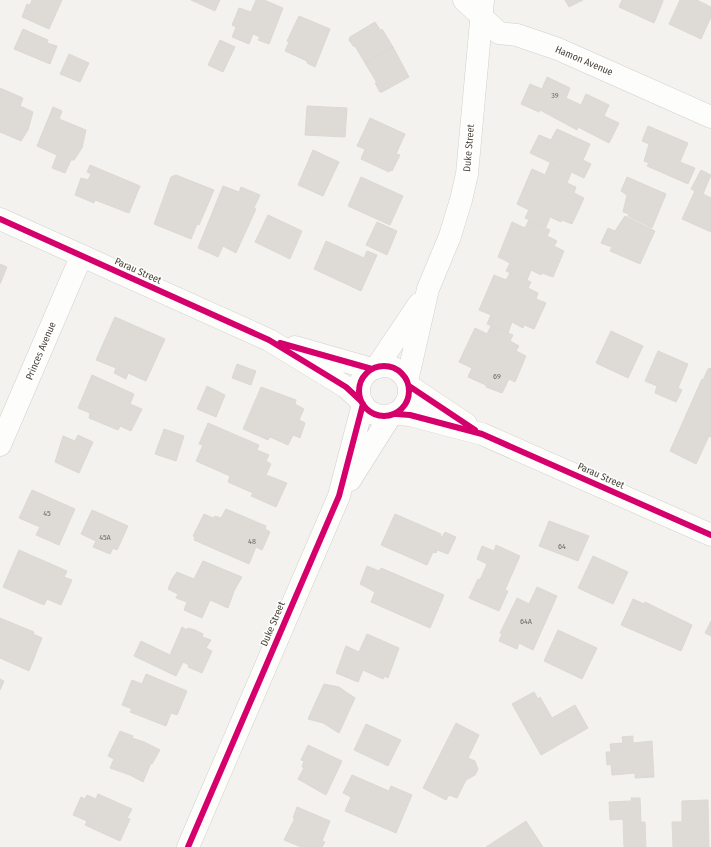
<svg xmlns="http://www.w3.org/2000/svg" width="711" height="847" font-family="'Fira Sans Condensed',sans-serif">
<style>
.building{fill:#dedbd6;stroke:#dcd9d4}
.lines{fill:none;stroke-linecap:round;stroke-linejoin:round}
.minor-casing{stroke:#d2d0cb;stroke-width:23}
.tertiary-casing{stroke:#d2d0cb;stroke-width:23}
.minor{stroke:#fdfdfc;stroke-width:22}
.tertiary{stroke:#fdfdfc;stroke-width:22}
.cycleway-casing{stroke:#fff;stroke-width:8}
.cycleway{stroke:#d6006c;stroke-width:6}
.labels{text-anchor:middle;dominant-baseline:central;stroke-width:3;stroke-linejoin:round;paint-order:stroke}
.number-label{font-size:8px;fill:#706a61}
.street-label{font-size:10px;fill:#4b4439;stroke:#fff}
</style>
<rect width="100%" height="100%" fill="#f4f2ee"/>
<path class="building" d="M32,0H62L49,29L22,17L27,4L30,5Z
M191,0H220L215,11Z
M256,0H264L283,8L269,44L258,40L260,37L253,34L249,44L232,37L236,27L232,25L239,8L251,12Z
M565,0H583L569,7Z
M622,0H663V1L654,23L619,7Z
M680,0H697L711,7V17L701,39L669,24Z
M299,16L330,29L315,67L307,63V61L285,51L289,42L287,41Z
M375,22L381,31L382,29L393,47L365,63L355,46L354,47L349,40L350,37Z
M23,29L48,40L47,43L57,46L50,64L14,49Z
M220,40L235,47L223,72L208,65Z
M393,47L409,77L382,92H380L375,83H377L365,63Z
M69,54L89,63L80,82L60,74Z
M547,77L570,88L566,98L581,105L586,94L609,105L604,116L619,123L609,143L578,127L577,130L540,110L539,112L521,104L530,84L542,89Z
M0,88L23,98L20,106L33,112L28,130L21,141L0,132Z
M307,106L347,108L345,137L305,135Z
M53,107L62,111L59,119L86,130L82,148L74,160H71L65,173L52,168L57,155L37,146Z
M370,118L405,134L396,154L400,155L392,171L390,170L389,172L361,159L365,149L357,146Z
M648,126L688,143L680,162L695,168L688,184L647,166L649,163L644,161L649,144L642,141Z
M557,129L590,144L583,160L591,164L584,178L530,153L539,135L551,140Z
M313,150L339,162L323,196L298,185Z
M550,163L571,173L567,183L576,187L574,193L584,198L572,224L562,220L561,222L550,217L546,227L525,218L529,210L517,204L532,169L545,175Z
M90,165L140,186L129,213L95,200L94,203L75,195L81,178L88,180L91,174L87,172Z
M701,170L711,175L703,194L711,198V232L682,219L695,191L691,189Z
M176,175L214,190L199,225L197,224L191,239L154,224L171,177Z
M361,177L403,196L390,225L348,206Z
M627,177L666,194L652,228L628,216L629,214L623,212L627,195L621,191Z
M223,186L239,192L241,187L260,195L254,208L256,209L236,253L223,246L218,257L198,248Z
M268,215L302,231L290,259L255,242Z
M625,216L655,231L640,264L610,251L612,247L601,243L608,228L615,231Z
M529,220L550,230L547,236L557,241L554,246L564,251L553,277L542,273L541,275L531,270L527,280L506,271L510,263L498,257L512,222L525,228Z
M377,222L397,231L387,255L366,245Z
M326,241L364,258L367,251L377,255L361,291L314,269Z
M0,264L7,267L0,284Z
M510,273L531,282L528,288L538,293L536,299L546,303L534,329L524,325L523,328L512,322L508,333L487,324L491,315L479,310L494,275L506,280Z
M115,317L165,339L146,381L128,373L126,379L114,373L116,368L96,360Z
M491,326L513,335L510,341L519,346L516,351L526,356L515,382L509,379L502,393L486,387V385L468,377L472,368L459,362L475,328L487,334Z
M611,331L643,346L628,378L596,363Z
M658,351L688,364L678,388L682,390L676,402L655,393L657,386L645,381Z
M237,364L256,371L251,385L232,378Z
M711,368V437L709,436L696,464L670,451L702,379L703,380L708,369Z
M92,375L134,394L130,404L142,409L131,431L120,426L118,430L89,418L90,413L78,408Z
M207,386L225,395L216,417L197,409Z
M261,387L296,400L295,404L304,409L299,420L305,423L300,438L293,435L288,445L270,437L268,440L243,429Z
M208,423L259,445L257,450L269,455L266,461L271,464L266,475L287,483L276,507L251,496L253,493L228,482L230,476L196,461L203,445L199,444Z
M164,429L184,436L176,461L155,454Z
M78,435L93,442L79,473L55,462L63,436L75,441Z
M32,490L75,509L59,545L36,535L40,527L19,518Z
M226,509L266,526L265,529L270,532L262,550L256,547L249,564L194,540L195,537L193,536L204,514L213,518L215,516L221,518Z
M92,510L128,526L117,550L113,548L110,554L93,547L96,541L81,534Z
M395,514L441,534L440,536L442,537L445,532L456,537L448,554L437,550L436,553L433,552L427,565L381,545Z
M549,521L589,536L578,561L539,546Z
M496,545L520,556L505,590L508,591L499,611L469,598L478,579L480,580L487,564L477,559L482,546L494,551Z
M19,550L67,571L64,577L72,580L61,605L47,599L44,605L3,587Z
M593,556L628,572L613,604L578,588Z
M203,561L242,577L234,591L228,608L210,600L202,618L184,610L187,602L176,598L178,594L168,589L172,579L177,572L194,579Z
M367,566L379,571L381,568L444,595L430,628L371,602L375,592L360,584Z
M537,587L557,596L533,650L519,643L517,649L499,641L502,634L500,633L517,598L529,604Z
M633,599L644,604L645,602L692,625L681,651L621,625Z
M0,618L34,632L33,634L42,638L29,671L0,658Z
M711,621V636L705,633Z
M182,627L187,630L188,628L195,630L203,634L202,637L211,640L206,648L212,651L202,673L188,667L189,665L183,662L176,676L134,656L141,641L170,655Z
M558,630L597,648L582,679L544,661Z
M367,634L399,648L388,678L385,676L383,679L363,670L358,682L336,673L346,646L359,652Z
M146,674L187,691L177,715L171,713L166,726L130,712L132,709L122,705L132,680L142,684Z
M0,679L4,681L0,690Z
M324,684L339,687L355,698L339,733L323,723L308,719Z
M534,692L538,699L540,697L552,718L575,705L588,728L541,755L512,704Z
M456,723L479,735L468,758L475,761L478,769L475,775L466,780L457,798L449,795L446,800L423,788Z
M366,724L401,740L388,766L354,750Z
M120,731L133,736L132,738L144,742L160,750L152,764L151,763L143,782L130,775L110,768L114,759L108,756Z
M633,736V743L652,741L654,777L635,778V773L612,775L611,764L607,765L606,752H611L610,744L623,743L622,737Z
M308,745L342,761L326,795L298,779L304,768L302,767L304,761L301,760Z
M352,775L389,791L391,786L412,795L396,833L345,811L351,797L343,793Z
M98,794L132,809L127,818L130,819L120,841L85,825L87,821L73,815L81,797L85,799L87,795L96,799Z
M631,798H640L641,822H645L646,847H624L623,819L610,820L609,802L632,801Z
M708,800L709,847H673L672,822H682V801Z
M297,807L330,821L322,841L325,842L322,847H301L284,840L295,818H293Z
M526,821L543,847H486Z"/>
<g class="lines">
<g class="minor-casing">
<path id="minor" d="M464,0L499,33L517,35L558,49L711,117
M0,219L269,340L346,387L361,401
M295,347L372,369
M409,386L466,424
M396,414L410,415L482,434L711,535
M0,445L81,257"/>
</g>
<g class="tertiary-casing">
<path id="tertiary" d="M359 391a25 25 0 1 1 50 0a25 25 0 1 1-50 0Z
M376,368L419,304
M407,381L428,289L450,236L461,200L467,174L483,0
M350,480L391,415
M188,847L339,496L363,404"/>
</g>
<use href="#minor" class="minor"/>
<use href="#tertiary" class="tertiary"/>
<g class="cycleway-casing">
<path id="cycleway" d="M0,219L269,340L346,387L361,401
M280,343L372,369
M359 391a25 25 0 1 1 50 0a25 25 0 1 1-50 0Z
M409,386L475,430
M396,414L410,415L482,434L711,535
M188,847L339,496L363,404"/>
</g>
<use href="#cycleway" class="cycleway"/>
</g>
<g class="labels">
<g class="number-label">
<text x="555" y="95">39</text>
<text x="497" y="376">69</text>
<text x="47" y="513">45</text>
<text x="105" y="537">45A</text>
<text x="252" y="541">48</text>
<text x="562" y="546">64</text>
<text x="526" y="621">64A</text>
</g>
<g class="street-label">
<text transform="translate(584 61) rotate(23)">Hamon Avenue</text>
<text transform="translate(469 148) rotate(-85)">Duke Street</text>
<text transform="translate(138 271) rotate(24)">Parau Street</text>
<text transform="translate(41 351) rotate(-67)">Princes Avenue</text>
<text transform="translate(601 476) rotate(24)">Parau Street</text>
<text transform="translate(273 624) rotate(-67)">Duke Street</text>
</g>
</g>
</svg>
